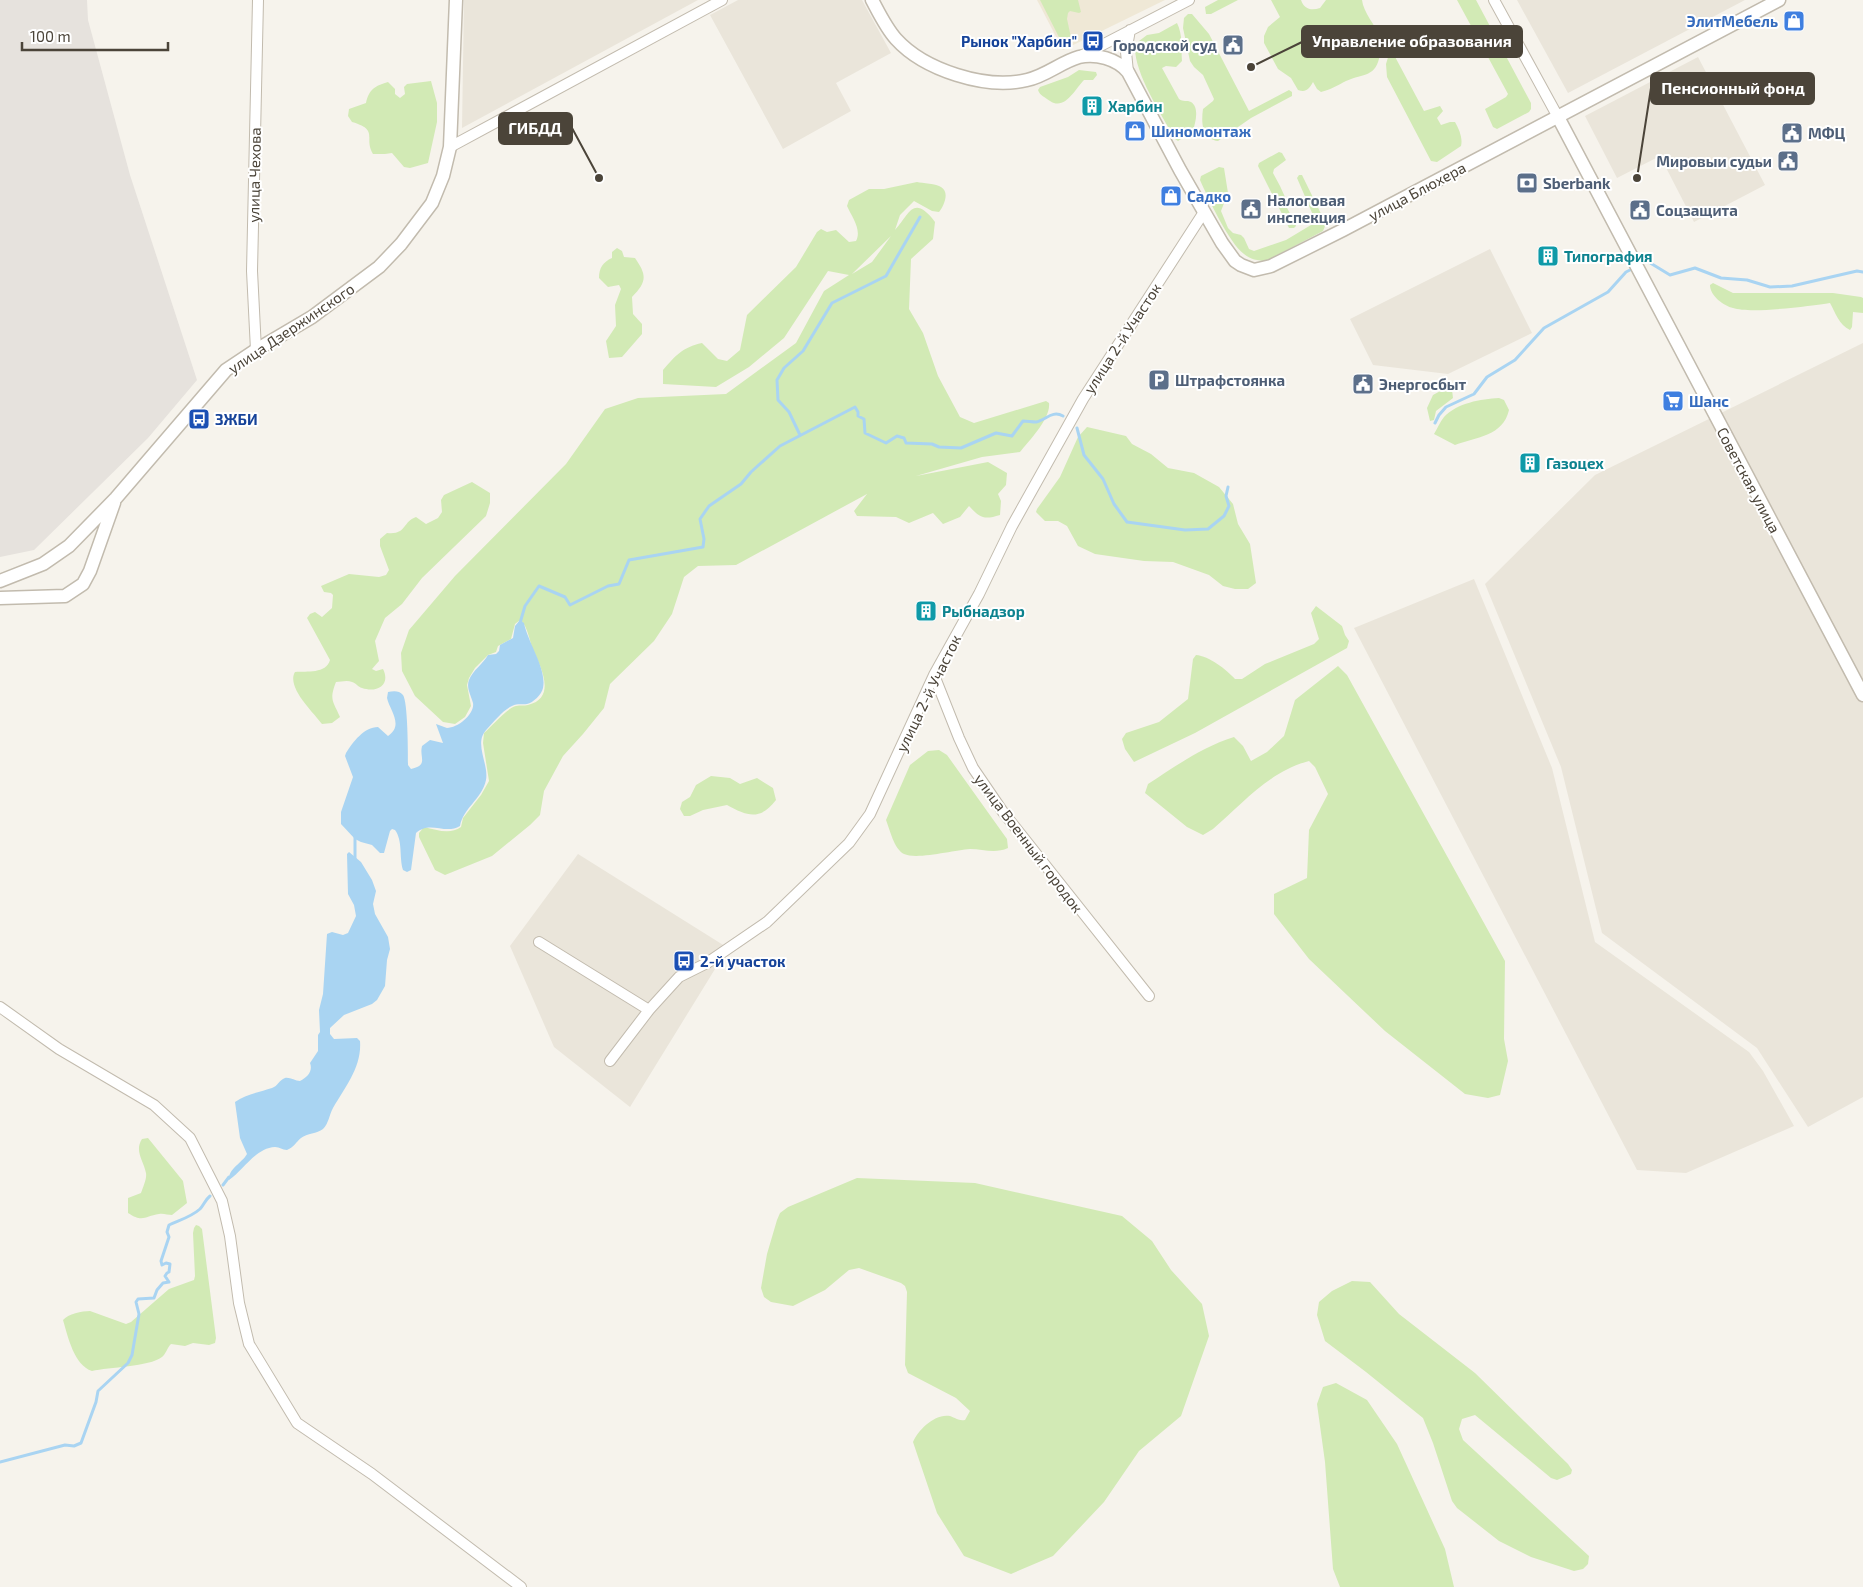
<svg xmlns="http://www.w3.org/2000/svg" width="1863" height="1587" font-family="'Exo 2',sans-serif">
<style>
.residential{fill:#eae5da}
.industrial{fill:#e6e2dd}
.education{fill:#efe8d6}
.green{fill:#d2eab5;fill-rule:evenodd}
.water{fill:#a9d4f2}
.lines{fill:none;stroke-linecap:round;stroke-linejoin:round}
.stream{stroke:#a9d4f2;stroke-width:3}
.minor-casing{stroke:#c2bbae;stroke-width:12}
.tertiary-casing{stroke:#c2bbae;stroke-width:15}
.minor{stroke:#fff;stroke-width:10}
.tertiary{stroke:#fff;stroke-width:12}
.labels{text-anchor:middle;dominant-baseline:central;stroke-width:4;stroke-linejoin:round;paint-order:stroke}
.shop-label{font-size:15px;font-weight:bold;fill:#366cbe;stroke:#fff;text-anchor:start}
.transit-label{font-size:15px;font-weight:bold;fill:#164399;stroke:#fff;text-anchor:start}
.service-label{font-size:15px;font-weight:bold;fill:#4e5e75;stroke:#fff;text-anchor:start}
.culture-label{font-size:15px;font-weight:bold;fill:#0d838f;stroke:#fff;text-anchor:start}
.street-label{font-size:15px;fill:#4b4439;stroke:#fff}
.leader{fill:none;stroke:#4b4439;stroke-width:2}
.callout-dot{fill:#4b4439;stroke:#fff;stroke-width:2}
.callout{fill:#4b4439;stroke:#4b4439;stroke-width:2}
.callout-label{font-size:16px;text-anchor:middle;font-weight:bold;fill:#fff}
</style>
<rect width="100%" height="100%" fill="#f6f3ec"/>
<path class="residential" d="M464,0H698L462,128Z
M738,0H862L891,53L836,83L851,111L783,149L710,15Z
M1517,0H1745L1568,93Z
M1698,57L1765,185L1694,222L1660,156L1617,178L1585,116Z
M1490,249L1532,333L1448,374L1373,365L1350,319Z
M1863,343V1097L1808,1127L1757,1048L1602,933L1561,767L1485,584L1595,475Z
M1474,579L1552,768L1595,942L1749,1052L1763,1071L1794,1126L1686,1173L1637,1170L1354,628Z
M578,854L728,948L630,1107L554,1047L510,946Z"/>
<path class="industrial" d="M0,0H87L88,20L130,175L197,380L148,438L34,550L0,557Z"/>
<path class="education" d="M1037,0H1165L1063,50Z"/>
<path class="green" d="M1040,0H1078L1081,12L1079,13L1070,11L1068,13L1067,19L1072,42L1066,44L1062,43Z
M1218,0H1238L1211,14H1206L1205,7Z
M1271,0H1301C1304,9 1311,11 1320,8L1326,0H1362C1363,12 1376,26 1381,39C1382,43 1381,49 1380,54C1376,78 1364,73 1346,81C1338,85 1330,90 1321,92L1317,89L1313,82C1309,89 1306,93 1298,90L1291,78L1278,69L1264,43V36L1268,27L1280,17Z
M1457,0H1476L1531,103V109L1529,112L1497,129L1493,127L1485,109L1506,97L1508,94Z
M1188,14H1192L1209,34L1249,111L1289,90L1292,92V96L1251,118L1218,141C1202,139 1201,123 1203,109L1213,101L1214,99L1203,75L1194,67L1190,61L1183,28L1184,18Z
M1177,23C1183,35 1181,48 1182,61L1176,67L1166,66L1162,68L1179,99C1183,102 1187,100 1191,102C1200,108 1195,123 1193,131L1178,141L1175,139C1161,113 1133,72 1135,44L1147,35L1159,33Z
M1390,51L1393,53L1424,111L1440,106L1443,111L1437,118L1441,125L1450,122H1455C1459,129 1463,138 1461,146L1437,162L1431,161L1387,77L1386,64Z
M1079,70L1096,72L1097,75L1093,80H1084C1075,89 1065,111 1050,101C1045,97 1040,96 1038,90L1040,87L1068,77Z
M431,81L437,103V122L428,163L410,168L404,167L392,153L385,154H373C363,138 380,130 352,122L348,116L349,109L366,103C369,89 375,86 388,82L395,89V94L400,98L405,94L404,87L407,84Z
M1279,152L1282,153L1286,160L1274,169L1273,173L1280,186L1285,197L1286,206L1295,223L1296,226L1294,228H1289L1258,166L1259,163Z
M1219,167L1224,168L1228,193L1221,211L1228,228L1233,233L1241,235L1244,238L1249,249L1254,251L1286,240L1316,222L1297,178L1299,175H1302L1326,224L1323,231L1266,261C1258,261 1250,259 1244,254C1229,243 1208,198 1200,180L1201,176Z
M917,182C922,183 937,184 941,187C950,192 944,206 939,212L932,211L914,201L900,215L895,230C909,215 913,193 935,222L933,239L911,259L909,309L923,333L938,376L960,417L974,423L1046,401L1049,403C1051,418 1029,441 1020,452L982,457L916,476L988,462L1007,473L1006,485L998,494L1001,501L1000,515C984,520 980,518 969,506L960,517L943,524L933,513L909,523L896,517L857,516L854,511L867,494L736,565L698,566L684,577L672,614L654,641L610,684L604,708L583,734L563,756L544,791L540,815L530,825L492,856L445,875L435,870L419,837V833L424,827C437,830 450,835 461,827L463,818L481,795L489,781L483,743L484,733C492,726 507,708 516,706C520,705 524,706 528,705C557,698 541,667 533,650C530,642 527,624 520,620L515,624L511,639L498,646L496,652L488,655L475,668L469,678L467,685L471,706L465,717L455,724L443,722L415,696L402,671L401,653L409,630L455,576L566,464L605,409L638,398L726,394L796,343L824,291L849,275L828,271L784,338L749,367L716,387L663,384V370C675,356 683,347 702,343L718,359L727,361L740,350L747,315L796,267L817,232L821,229L827,232L836,230L849,242L856,241C862,230 852,217 847,206L849,200L869,189H884ZM891,236L872,262L852,274Z
M617,248L622,251L624,257L635,258C647,275 647,282 632,297L633,314L642,324V334L622,357L609,358L606,341L616,326L615,305L621,289L619,285L608,287L599,278C599,268 603,262 612,258V252Z
M1713,283L1733,293H1833L1861,297L1863,298V313L1853,312L1852,327L1850,330C1839,325 1835,312 1830,303C1810,306 1751,314 1733,308C1724,306 1710,296 1710,285Z
M1444,389L1452,390L1453,398L1436,411L1434,420L1430,421L1427,408L1433,395Z
M1499,398L1504,400L1509,410C1503,436 1477,437 1455,445L1434,434C1437,429 1440,422 1444,417C1457,403 1481,399 1499,398Z
M1087,427L1126,436L1132,444L1151,454L1168,468L1194,473L1219,487L1233,504L1238,524L1250,544L1256,583L1248,589H1235L1223,586L1209,575L1173,562L1144,561L1095,554L1078,546L1067,526L1058,521H1045L1036,512L1037,509L1060,477L1078,437Z
M472,482L490,493V503L486,516L422,578L402,604L385,618L375,641L379,661L372,669L376,671L383,669C391,685 377,693 362,688C358,687 356,683 352,682C347,680 341,682 336,682C329,700 333,701 340,717L332,723L322,724C313,712 286,687 295,672C307,671 326,674 330,660L307,618L310,614L315,612L322,617L332,608L333,595L331,593L324,592L321,586L349,574L379,577L386,575L389,570L380,546V539L387,533C407,535 402,522 416,517L426,524L438,518L442,512L441,500L444,495Z
M1316,606L1342,626L1345,635L1349,641L1347,648L1195,733L1134,762L1125,749L1122,739L1126,733L1159,722L1188,699L1193,659L1196,655C1209,656 1226,669 1235,679H1242L1265,664L1314,644L1319,639L1311,613Z
M1338,666L1347,675L1505,961L1504,1039L1508,1061L1500,1095L1488,1098L1465,1094L1385,1031L1309,959L1274,914V894L1307,878L1309,830L1328,794L1315,767L1309,761C1270,771 1243,803 1213,829L1203,835L1187,827L1145,793L1148,784C1176,766 1202,747 1234,737L1243,746L1251,761L1267,752L1284,736L1295,700Z
M939,750L947,755L1007,839L1008,848C995,854 983,849 970,849C954,850 917,860 904,854C894,849 890,830 886,820L910,765L928,751Z
M711,776L730,778L740,784L757,778L773,788L776,800C760,821 747,816 727,805L703,810L690,816H684L680,809L682,802L690,797L696,785Z
M148,1138L183,1181L187,1203L172,1215C168,1215 163,1213 159,1214C145,1216 143,1223 128,1213V1198L141,1193C143,1187 147,1179 146,1173C144,1161 134,1151 142,1139Z
M857,1178L975,1183L1122,1216L1152,1241L1171,1270L1202,1304L1209,1336L1181,1416L1139,1451L1104,1502L1053,1556L1011,1574L964,1556L937,1513L913,1442C918,1430 935,1413 950,1416C956,1418 958,1421 965,1420L970,1411L956,1398L908,1373L905,1365L907,1292L905,1286L901,1283L859,1268L849,1270L825,1290L793,1306L771,1302L764,1297L761,1288L767,1254L777,1220L780,1213L788,1207Z
M196,1225L199,1226L202,1229L216,1338L215,1343L209,1345L193,1343L185,1346L171,1344C167,1348 166,1354 162,1357C149,1367 109,1367 92,1371C74,1365 68,1337 63,1320C68,1314 82,1311 90,1311L126,1324L131,1322L169,1289L194,1280L195,1276L193,1233L194,1228Z
M1352,1281L1370,1282L1399,1314L1475,1373L1568,1464L1572,1470L1571,1474L1557,1480L1551,1478L1475,1415L1462,1419L1459,1429L1463,1440L1589,1556L1588,1564L1583,1569L1574,1571L1531,1557L1499,1541L1457,1508L1452,1501L1433,1443L1423,1418L1366,1372L1325,1341L1317,1315L1319,1302L1332,1291Z
M1336,1383L1367,1400L1397,1444L1445,1549L1454,1587H1340L1333,1569L1325,1462L1317,1404L1323,1387Z"/>
<path class="water" d="M520,620L524,623C528,643 547,669 543,688C542,694 533,703 527,704C522,705 518,703 512,706C502,711 495,721 487,729C473,743 489,763 486,780C482,799 463,808 460,826C445,835 430,820 416,833L411,870L407,872L403,870C399,857 403,841 395,830L392,829L390,831L384,853H380L372,845L361,842L355,839L341,824V812L353,777L345,756L346,753C353,742 364,727 378,727L388,736C404,725 390,711 387,698L388,692C393,691 399,690 403,695C408,702 408,754 408,765L411,769C429,765 419,758 422,746L430,740L443,743L436,724C440,725 443,727 447,728C458,728 475,714 473,703C471,695 466,688 469,680C473,670 483,664 488,655L496,654L499,651L500,645L513,638L515,626Z
M349,852L361,862L372,880L376,891L373,904L375,914L388,937L390,949L387,960L385,986L377,1000L372,1004L344,1015L330,1028V1034L334,1039L357,1038L360,1041C362,1067 345,1087 333,1108C329,1115 329,1123 323,1129C317,1134 307,1133 301,1138C296,1142 294,1147 287,1150C282,1150 280,1147 275,1147C255,1148 243,1171 229,1180C228,1169 242,1163 247,1154L240,1138L235,1102C246,1094 260,1092 272,1088C278,1086 279,1080 285,1078C290,1077 295,1081 300,1081C308,1077 313,1071 310,1063L318,1051V1035L320,1032L319,1010L323,994L327,934L332,932L343,935L348,933L356,916L354,905L348,894L347,854Z"/>
<g class="lines">
<path class="stream" d="M1639,265L1647,261L1670,275L1695,268L1721,278L1747,280L1770,287L1792,286L1857,271L1863,272
M1435,423L1439,415L1446,407L1474,394L1487,377L1515,360L1544,328L1608,292L1626,272L1634,268
M1077,428L1084,455L1103,479L1114,504L1127,522L1185,530L1208,529L1224,516L1229,506L1226,496L1228,487
M800,435L789,412L778,400L777,380L784,368L803,351L832,303L886,276L920,217
M520,623L525,606L539,586L565,597L570,605L608,586L619,584L629,560L703,547L704,539L700,519L709,506L741,484L751,472L780,446L855,407L858,412V416L864,419L865,433L886,443L897,436L904,438L906,443L932,444L939,447L961,448L996,433L1012,436L1023,421C1027,421 1032,422 1036,422C1046,420 1052,410 1063,416
M355,860V836
M223,1185L229,1177
M0,1462L65,1445L74,1446L81,1443L96,1402L98,1391L128,1363L132,1355L139,1314L136,1302L138,1299L154,1298L157,1290L163,1283L169,1282L165,1276L167,1273L169,1272L170,1264L166,1263L162,1265L161,1261L169,1237L167,1232L169,1225C180,1220 191,1217 200,1209C204,1205 205,1200 210,1196"/>
<g class="minor-casing">
<path id="minor" d="M1494,0L1558,117
M1081,56L1189,0
M1128,72L1126,52L1130,30
M450,147L722,0
M256,350L252,271L258,0
M934,675L959,738L973,768L1003,812L1149,996
M539,942L649,1010
M0,1007L59,1049L154,1105L190,1138L222,1201L230,1236L239,1303L249,1344L297,1423L372,1474L521,1587
M610,1061L649,1010L679,977L707,963L767,922L849,843L870,814L934,675L979,594L1012,526L1083,399L1204,212"/>
</g>
<g class="tertiary-casing">
<path id="tertiary" d="M872,0C879,13 886,28 896,39C924,70 986,90 1027,80C1046,76 1061,62 1079,57C1096,53 1117,59 1128,72L1180,170L1222,243L1235,261L1241,265L1254,270L1271,266L1343,230L1779,0
M1558,117L1863,695
M0,581L43,564L69,546L116,498L226,370L256,350L312,317L379,267L401,244L432,203L443,176L450,147L456,0
M0,598L65,596L83,584L90,571L114,503"/>
</g>
<use href="#minor" class="minor"/>
<use href="#tertiary" class="tertiary"/>
</g>
<defs>
<g id="shop-square" transform="scale(1.125)"><rect x="-9" y="-9" width="18" height="18" rx="4" fill="#3f7fe0" stroke="#fff"/><path d="M-5-2.5h2.3a2.7 3.5 0 0 1 5.4 0H5L5.5 6h-11ZM-1.5-2.5h3a1.5 2.3 0 0 0-3 0Z" fill="#fff"/></g>
<g id="bus-square" transform="scale(1.125)"><rect x="-9" y="-9" width="18" height="18" rx="4" fill="#1a4fb4" stroke="#fff"/><path d="M-5-6H5V4H4V6H2V4H-2V6H-4V4H-5ZM-3.5-4V0h7V-4ZM-3.5 1.2v1.5H-2V1.2ZM2 1.2v1.5H3.5V1.2Z" fill="#fff"/></g>
<g id="civic-square" transform="scale(1.125)"><rect x="-9" y="-9" width="18" height="18" rx="4" fill="#5c6f8a" stroke="#fff"/><path d="M-.6-6.5H3V-4.5H.6V-3L4-1V1h2V6H-6V1h2V-1L-.6-3ZM-1.2 2.5V6h2.4V2.5Z" fill="#fff"/></g>
<g id="building-square" transform="scale(1.125)"><rect x="-9" y="-9" width="18" height="18" rx="4" fill="#0f9aa8" stroke="#fff"/><path d="M-4-6H4V6H1V3H-1V6H-4ZM-2.5-4.3h1.7v1.8h-1.7ZM.8-4.3h1.7v1.8H.8ZM-2.5-1h1.7V.8h-1.7ZM.8-1h1.7V.8H.8Z" fill="#fff"/></g>
<g id="bank-square" transform="scale(1.125)"><rect x="-9" y="-9" width="18" height="18" rx="4" fill="#5c6f8a" stroke="#fff"/><path d="M-6-4H6V4H-6ZM0-2.3a2.3 2.3 0 1 0 0 4.6a2.3 2.3 0 1 0 0-4.6Z" fill="#fff"/></g>
<g id="parking-square" transform="scale(1.125)"><rect x="-9" y="-9" width="18" height="18" rx="4" fill="#5c6f8a" stroke="#fff"/><path d="M-3.5-5.5H1a3.5 3.5 0 0 1 0 7H-1V5.5H-3.5ZM-1-3.4V-.6H.8a1.4 1.4 0 0 0 0-2.8Z" fill="#fff"/></g>
<g id="supermarket-square" transform="scale(1.125)"><rect x="-9" y="-9" width="18" height="18" rx="4" fill="#3f7fe0" stroke="#fff"/><path d="M-6-5.5h2.5l.6 2H6L4.5 2H-2.5L-4.4-4H-6ZM-1.5 3.2a1.3 1.3 0 1 0 .1 0ZM3 3.2a1.3 1.3 0 1 0 .1 0Z" fill="#fff"/></g>
</defs>
<g fill-rule="evenodd">
<use href="#shop-square" x="1794" y="21"/>
<use href="#bus-square" x="1093" y="41"/>
<use href="#civic-square" x="1233" y="45"/>
<use href="#building-square" x="1092" y="106"/>
<use href="#shop-square" x="1135" y="131"/>
<use href="#civic-square" x="1792" y="133"/>
<use href="#civic-square" x="1788" y="161"/>
<use href="#bank-square" x="1527" y="183"/>
<use href="#shop-square" x="1171" y="196"/>
<use href="#civic-square" x="1251" y="209"/>
<use href="#civic-square" x="1640" y="210"/>
<use href="#building-square" x="1548" y="256"/>
<use href="#parking-square" x="1159" y="380"/>
<use href="#civic-square" x="1363" y="384"/>
<use href="#supermarket-square" x="1673" y="401"/>
<use href="#bus-square" x="199" y="419"/>
<use href="#building-square" x="1530" y="463"/>
<use href="#building-square" x="926" y="611"/>
<use href="#bus-square" x="684" y="961"/>
</g>
<g class="labels">
<g class="shop-label">
<text x="1778" y="21" text-anchor="end">ЭлитМебель</text>
<text x="1151" y="131">Шиномонтаж</text>
<text x="1187" y="196">Садко</text>
<text x="1689" y="401">Шанс</text>
</g>
<g class="transit-label">
<text x="1077" y="41" text-anchor="end">Рынок "Харбин"</text>
<text x="215" y="419">ЗЖБИ</text>
<text x="700" y="961">2-й участок</text>
</g>
<g class="service-label">
<text x="1217" y="45" text-anchor="end">Городской суд</text>
<text x="1808" y="133">МФЦ</text>
<text x="1772" y="161" text-anchor="end">Мировыи судьи</text>
<text x="1543" y="183">Sberbank</text>
<text x="1267" y="200">Налоговая<tspan x="1267" dy="17">инспекция</tspan></text>
<text x="1656" y="210">Соцзащита</text>
<text x="1175" y="380">Штрафстоянка</text>
<text x="1379" y="384">Энергосбыт</text>
</g>
<g class="culture-label">
<text x="1108" y="106">Харбин</text>
<text x="1564" y="256">Типография</text>
<text x="1546" y="463">Газоцех</text>
<text x="942" y="611">Рыбнадзор</text>
</g>
<g class="street-label">
<text transform="translate(254 175) rotate(-89)">улица Чехова</text>
<text transform="translate(1417 191) rotate(-28)">улица Блюхера</text>
<text transform="translate(291 328) rotate(-34)">улица Дзержинского</text>
<text transform="translate(1122 338) rotate(-57)">улица 2-й Участок</text>
<text transform="translate(1749 480) rotate(62)">Советская улица</text>
<text transform="translate(928 693) rotate(-64)">улица 2-й Участок</text>
<text transform="translate(1029 843) rotate(53)">улица Военный городок</text>
</g>
</g>
<path class="leader" d="M1251 67L1302 42M1637 178L1651 88M599 178L572 128"/>
<g class="callout-dot">
<circle cx="1251" cy="67" r="5"/>
<circle cx="1637" cy="178" r="5"/>
<circle cx="599" cy="178" r="5"/>
</g>
<g class="callout">
<rect x="1302" y="26" width="220" height="31" rx="5"/>
<rect x="1651" y="73" width="163" height="31" rx="5"/>
<rect x="499" y="113" width="73" height="31" rx="5"/>
</g>
<g class="callout-label">
<text x="1412" y="47">Управление образования</text>
<text x="1733" y="94">Пенсионный фонд</text>
<text x="535" y="134">ГИБДД</text>
</g>
<path d="M22 42v8h146v-8" fill="none" stroke="#4b4439" stroke-width="2.5"/>
<text x="30" y="42" font-size="15" fill="#4b4439" stroke="#ffffff" stroke-width="4" paint-order="stroke">100 m</text>
</svg>
